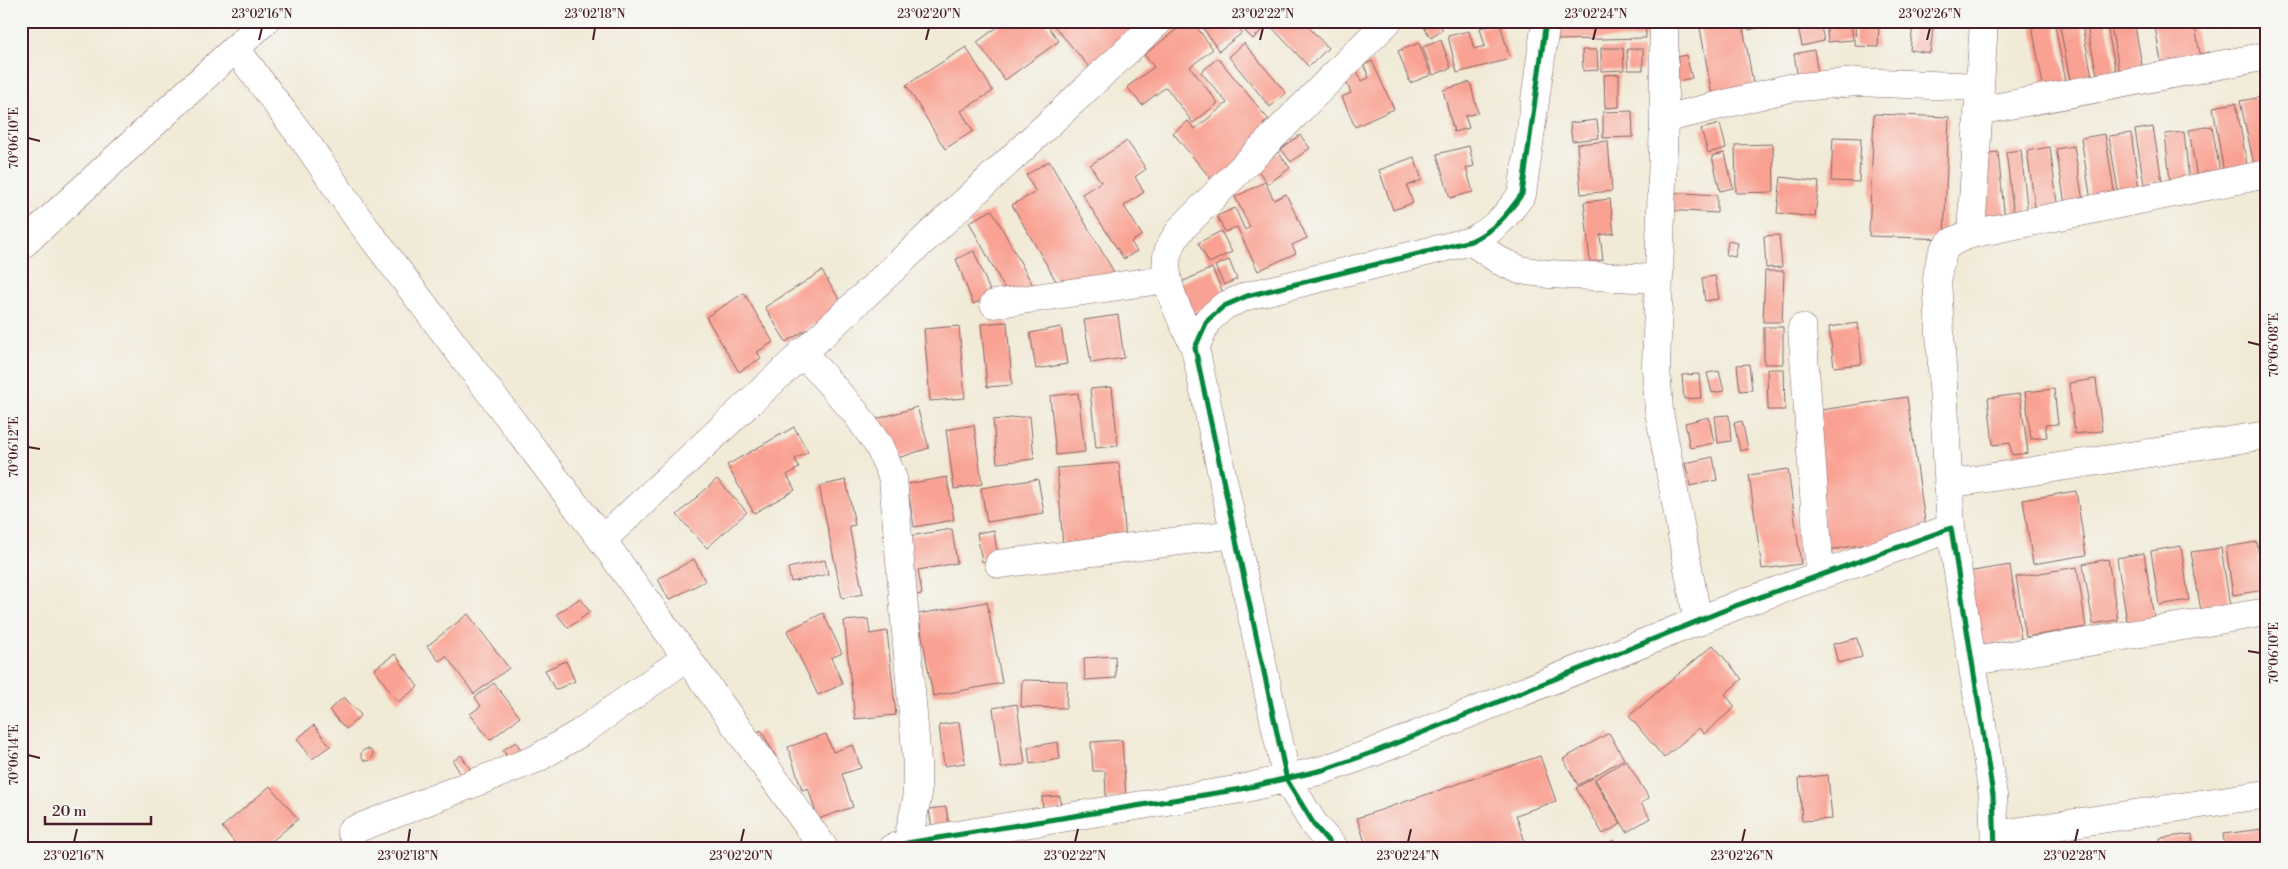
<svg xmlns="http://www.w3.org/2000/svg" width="2288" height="869" font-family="'Libre Bodoni',serif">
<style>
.building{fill:#f9a293}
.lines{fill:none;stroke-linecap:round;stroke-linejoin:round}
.minor-casing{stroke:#846667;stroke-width:29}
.tertiary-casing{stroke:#846667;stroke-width:29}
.minor{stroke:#fff;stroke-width:28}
.tertiary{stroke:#fff;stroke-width:28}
.cycleway-casing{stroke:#f6f6f2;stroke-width:8}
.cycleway{stroke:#00873e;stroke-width:5}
.ticks{fill:none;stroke:#4a1f2b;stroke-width:2}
.neatline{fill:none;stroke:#4a1f2b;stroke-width:2}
.ticks-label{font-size:12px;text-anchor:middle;fill:#4a1f2b}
</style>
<rect width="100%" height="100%" fill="#f6f6f2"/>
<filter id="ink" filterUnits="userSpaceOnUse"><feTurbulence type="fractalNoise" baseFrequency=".02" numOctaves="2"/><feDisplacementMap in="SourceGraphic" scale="10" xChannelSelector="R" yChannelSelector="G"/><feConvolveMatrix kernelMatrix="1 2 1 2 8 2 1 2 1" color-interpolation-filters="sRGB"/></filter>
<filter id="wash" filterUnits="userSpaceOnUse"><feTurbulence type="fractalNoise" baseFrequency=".0096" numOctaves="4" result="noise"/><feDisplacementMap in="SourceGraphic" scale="20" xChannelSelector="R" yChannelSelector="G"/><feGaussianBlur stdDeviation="1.12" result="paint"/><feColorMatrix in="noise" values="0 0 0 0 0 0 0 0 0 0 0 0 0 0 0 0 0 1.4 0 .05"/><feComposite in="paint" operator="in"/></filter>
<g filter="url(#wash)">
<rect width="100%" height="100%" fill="#f1ead7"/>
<g id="blocks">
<path class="building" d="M1006,21H1044L1059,41L1005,80L977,42Z
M1050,21H1172L1102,82Z
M1187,21H1192L1213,49L1190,67L1218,103L1193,123L1166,87L1142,105L1127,87L1154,67L1144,55Z
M1198,21H1233L1242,33L1219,51Z
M1245,21H1256L1263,29L1253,39L1240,26Z
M1266,21H1303L1328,48L1309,67Z
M1420,21H1438L1443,30L1431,38Z
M1557,21H1645L1646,38L1558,40Z
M1742,21L1756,100L1714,107L1699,22Z
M1747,21H1766L1767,25L1749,30Z
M1797,21H1820L1824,41L1802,46Z
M1826,21H1851L1853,40L1828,42Z
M2031,21H2054L2068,92L2045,96Z
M2059,21H2081L2094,86L2072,91Z
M2086,21H2106L2118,82L2099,85Z
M2110,21H2134L2144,76L2121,80Z
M2154,21H2194L2200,54L2210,52L2213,69L2164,79Z
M1500,23L1510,59L1457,73L1448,36L1469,31L1474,49L1485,46L1480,28Z
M1856,23L1879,24L1878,47L1855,46Z
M1913,26L1933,29L1930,53L1910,50Z
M1441,40L1451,68L1433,75L1423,47Z
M1244,43L1286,93L1270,107L1229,57Z
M1419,43L1431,75L1410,83L1398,51Z
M966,47L993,91L961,111L973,131L945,149L906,85Z
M1601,48H1623L1624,70L1601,71Z
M1627,49H1643V70H1628Z
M1582,50H1597L1598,70L1583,71Z
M1814,50L1818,74L1798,78L1794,54Z
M1686,55L1692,78L1669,83L1664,60Z
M1218,58L1269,120L1263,124L1274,137L1216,185L1173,133L1188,121L1195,129L1227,103L1201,72Z
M1372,61L1394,109L1355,127L1342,97L1351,93L1344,76L1357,70L1361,81L1369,78L1364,65Z
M1619,74V107L1605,108L1604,75Z
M1470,82L1478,113L1465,116L1469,128L1454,132L1443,90Z
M2262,97L2267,117V167L2255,169L2240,101Z
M2236,103L2248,170L2224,174L2213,107Z
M1632,111L1633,137L1603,138V112Z
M1874,114L1949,117L1944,239L1869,236Z
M1597,120L1599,138L1572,141L1570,123Z
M1720,124L1726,148L1708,153L1701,129Z
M2212,126L2220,173L2197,178L2189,130Z
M2153,127L2162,181L2144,184L2135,130Z
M2184,132L2189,180L2170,181L2165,134Z
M2131,133L2139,188L2118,191L2109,136Z
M2105,134L2116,203L2092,207L2081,138Z
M1300,135L1310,148L1291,162L1281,149Z
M1833,137L1861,138L1859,182L1831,181Z
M1127,141L1146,169L1135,177L1144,192L1124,206L1142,235L1131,242L1137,251L1124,259L1082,194L1101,182L1090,165Z
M1608,141L1612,191L1581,194L1577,144Z
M1773,144L1774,192L1736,193L1735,145Z
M1469,146L1474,166L1466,168L1473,192L1450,198L1437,154Z
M2074,146L2084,207L2066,210L2056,149Z
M2050,147L2058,211L2036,214L2027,151Z
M2021,150L2028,216L2014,217L2006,152Z
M1278,152L1290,168L1268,184L1257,169Z
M1998,152L2005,221L1976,224L1969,155Z
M1725,153L1733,188L1720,191L1712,156Z
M1414,157L1422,180L1407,186L1413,203L1393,210L1379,170Z
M1049,161L1114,272L1067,300L1012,205L1036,192L1026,175Z
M1781,177L1819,182L1815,217L1777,213Z
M1265,182L1274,200L1286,194L1307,238L1292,245L1296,253L1258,271L1237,227L1225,232L1217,216L1235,208L1245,230L1250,227L1235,197Z
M1666,192L1717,195V213L1665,210Z
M1610,199L1614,233L1600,235L1603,260L1590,262L1584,202Z
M992,210L1037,293L1014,306L969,222Z
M1221,231L1232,252L1209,263L1198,243Z
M1779,235L1782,267L1766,268L1764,236Z
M1728,241L1738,243L1735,257L1726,255Z
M974,251L992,296L973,304L956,259Z
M1229,260L1237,279L1224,285L1215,266Z
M1212,268L1225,297L1187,316L1173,286Z
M822,271L844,307L786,342L765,307Z
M1765,271H1784L1782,322H1763Z
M1715,276L1719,299L1705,301L1702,278Z
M744,293L773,342L757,352L761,358L739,372L706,317Z
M1118,315L1124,358L1091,363L1084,320Z
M1007,322L1012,385L987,387L981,324Z
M1858,323L1862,364L1834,367L1829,327Z
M959,326L965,398L930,401L924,329Z
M1061,327L1067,364L1036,369L1030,333Z
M1764,327H1783V364H1764Z
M1749,364L1752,390L1740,391L1737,365Z
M1767,369H1784L1785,410H1768Z
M1719,371L1724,391L1712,393L1707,373Z
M1699,374L1701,398L1684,399L1682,375Z
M2096,379L2102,431L2075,434L2069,383Z
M1112,387L1118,446L1096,448L1090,389Z
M2054,389L2058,424L2045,425L2047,437L2031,439L2025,392Z
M1078,393L1085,452L1056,455L1050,396Z
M2020,394L2028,453L2012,455L2010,443L1993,445L1988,398Z
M1907,397L1927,535L1828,550L1808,412Z
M917,407L929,448L885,462L873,420Z
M1729,415L1731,441L1718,443L1715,416Z
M1030,416L1034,459L997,463L993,420Z
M1709,417L1714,443L1690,448L1685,423Z
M1742,421L1748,449L1740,451L1734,423Z
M974,425L982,484L954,489L946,430Z
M794,427L808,452L795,459L799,468L787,475L795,490L754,513L727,465Z
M1713,457L1717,480L1690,486L1685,463Z
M1119,463L1126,540L1063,546L1057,468Z
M1788,469L1801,564L1762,569L1749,475Z
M947,477L954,520L914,527L907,484Z
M717,479L747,512L707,548L677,515Z
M1038,479L1044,513L987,522L981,488Z
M846,480L855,525L849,526L863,594L842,598L819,486Z
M2076,491L2086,555L2033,564L2023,500Z
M952,529L957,563L918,570L922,594L906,597L897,538Z
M994,530L998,559L982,562L977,533Z
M2257,542L2264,590L2233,595L2226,547Z
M2181,546L2189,600L2159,605L2151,551Z
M2221,548L2230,607L2201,611L2191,552Z
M2144,553L2154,618L2127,622L2117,558Z
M694,559L705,581L669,600L658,579Z
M2108,559L2118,620L2093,624L2083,564Z
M825,560L828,574L791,582L788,568Z
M2010,565L2021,639L1973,647L1961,573Z
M2077,567L2086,627L2026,637L2016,577Z
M580,598L590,612L568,628L557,614Z
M987,602L1002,683L933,696L918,614Z
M823,613L842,653L831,658L843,684L818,695L787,631Z
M468,614L509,668L474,694L446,656L439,661L427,646Z
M868,619L870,634L887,631L896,715L855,719L844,621Z
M1857,638L1862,657L1838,663L1833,644Z
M1713,645L1742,679L1725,694L1735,707L1704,734L1699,728L1664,758L1629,716Z
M395,654L418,687L398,702L374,669Z
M1115,656L1116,678L1085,680L1084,658Z
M566,661L575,681L555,690L545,670Z
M1022,680L1067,681L1066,708L1021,707Z
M494,683L520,717L490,740L470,714L481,706L475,697Z
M344,697L361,715L346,729L329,710Z
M1017,704L1025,764L1001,768L993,708Z
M959,722L965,763L944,766L939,725Z
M314,725L330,746L312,759L297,739Z
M761,730L776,757L765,763L751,736Z
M1609,733L1624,759L1578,785L1563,759Z
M826,734L833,752L853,745L861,768L842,774L853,807L818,819L808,788L802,790L788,747Z
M1122,740L1126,797L1106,798L1105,771H1093L1091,742Z
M516,742L526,758L513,766L503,750Z
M1058,742L1060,759L1030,764L1028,747Z
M361 755a6 6 0 1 1 12 0a6 6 0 1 1-12 0Z
M461,755L472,772L463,778L453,761Z
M1540,756L1556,801L1516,815L1527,848H1367L1357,818Z
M1626,760L1649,798L1641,803L1650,818L1627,832L1595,779Z
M1828,775L1832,819L1802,821L1799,778Z
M1593,778L1621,824L1603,834L1576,788Z
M270,786L298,819L264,848H239L222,827Z
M1060,796L1061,810L1043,811L1042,797Z
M946,807L949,826L932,829L929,809Z
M2262,829L2264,848H2225L2223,834Z
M2192,834L2193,848H2161L2160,838Z
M1614,840L1618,848H1597Z"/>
</g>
</g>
<g filter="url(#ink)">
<use href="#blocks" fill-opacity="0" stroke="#846667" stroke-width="1"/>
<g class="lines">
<g class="minor-casing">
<path id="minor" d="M1664,21V119L1656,368L1659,411L1698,622
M236,49L310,148L357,217L602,540L824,848
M1978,111L2267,56
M1664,119L1789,88L1856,82L1980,87
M1971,234L1984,21
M1471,241L1500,261L1520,270L1548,274L1658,279
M994,304L1167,279
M1802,328L1820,576
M1195,348C1183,320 1158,279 1169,249C1172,242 1177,235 1181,229L1388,21
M802,352L855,412L879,446L893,478L917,762V799L907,843
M1948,484L2267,435
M1951,528L1937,278C1942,248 1942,244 1971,234L2267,174
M602,540L1159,21
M999,564L1234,534
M1974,661L2267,612
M351,831L536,759L580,733L687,657
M1995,835L2267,794
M892,848L907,843L1241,789L1323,770L1374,752L1735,606L1951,528L1993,795L1995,848
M1334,848L1315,826L1287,780L1195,348L1207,321L1224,306L1247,296L1471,241C1496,229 1506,216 1522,194L1546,21"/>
</g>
<g class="tertiary-casing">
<path id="tertiary" d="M21,246L265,21"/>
</g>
<use href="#minor" class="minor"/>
<use href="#tertiary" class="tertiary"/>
<g class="cycleway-casing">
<path id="cycleway" d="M892,848L907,843L1241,789L1323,770L1374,752L1735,606L1951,528L1993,795L1995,848
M1334,848L1315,826L1287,780L1195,348L1207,321L1224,306L1247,296L1471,241C1496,229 1506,216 1522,194L1546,21"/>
</g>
<use href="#cycleway" class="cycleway"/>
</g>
</g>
<path class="ticks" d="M259,40L262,28M593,40L595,28M926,40L929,28M1260,40L1263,28M1593,40L1596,28M1927,40L1930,28M28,138L40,141M2248,342L2260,345M28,447L40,449M2248,651L2260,653M28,755L40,758M74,842L77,829M408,842L410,829M741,842L744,829M1075,842L1078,829M1408,842L1411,829M1742,842L1745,829M2075,842L2078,829"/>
<rect width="2288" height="869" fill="none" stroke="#f6f6f2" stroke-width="55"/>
<path d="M45 816v8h106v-8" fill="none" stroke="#4a1f2b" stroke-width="2.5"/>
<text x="52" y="816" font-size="15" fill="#4a1f2b" stroke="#f6f6f2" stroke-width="4" paint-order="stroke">20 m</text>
<rect x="28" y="28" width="2232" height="814" class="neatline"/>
<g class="ticks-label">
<text x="262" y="18">23°02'16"N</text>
<text x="595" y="18">23°02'18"N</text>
<text x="929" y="18">23°02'20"N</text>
<text x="1263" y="18">23°02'22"N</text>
<text x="1596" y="18">23°02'24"N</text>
<text x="1930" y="18">23°02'26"N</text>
<text transform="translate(14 138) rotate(-90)" y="4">70°06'10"E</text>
<text transform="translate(2274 345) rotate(-90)" y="4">70°06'08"E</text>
<text transform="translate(14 447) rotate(-90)" y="4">70°06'12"E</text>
<text transform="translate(2274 653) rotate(-90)" y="4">70°06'10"E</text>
<text transform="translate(14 755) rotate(-90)" y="4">70°06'14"E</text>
<text x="74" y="860">23°02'16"N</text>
<text x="408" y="860">23°02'18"N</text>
<text x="741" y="860">23°02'20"N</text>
<text x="1075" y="860">23°02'22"N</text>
<text x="1408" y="860">23°02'24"N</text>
<text x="1742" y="860">23°02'26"N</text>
<text x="2075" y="860">23°02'28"N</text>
</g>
</svg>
